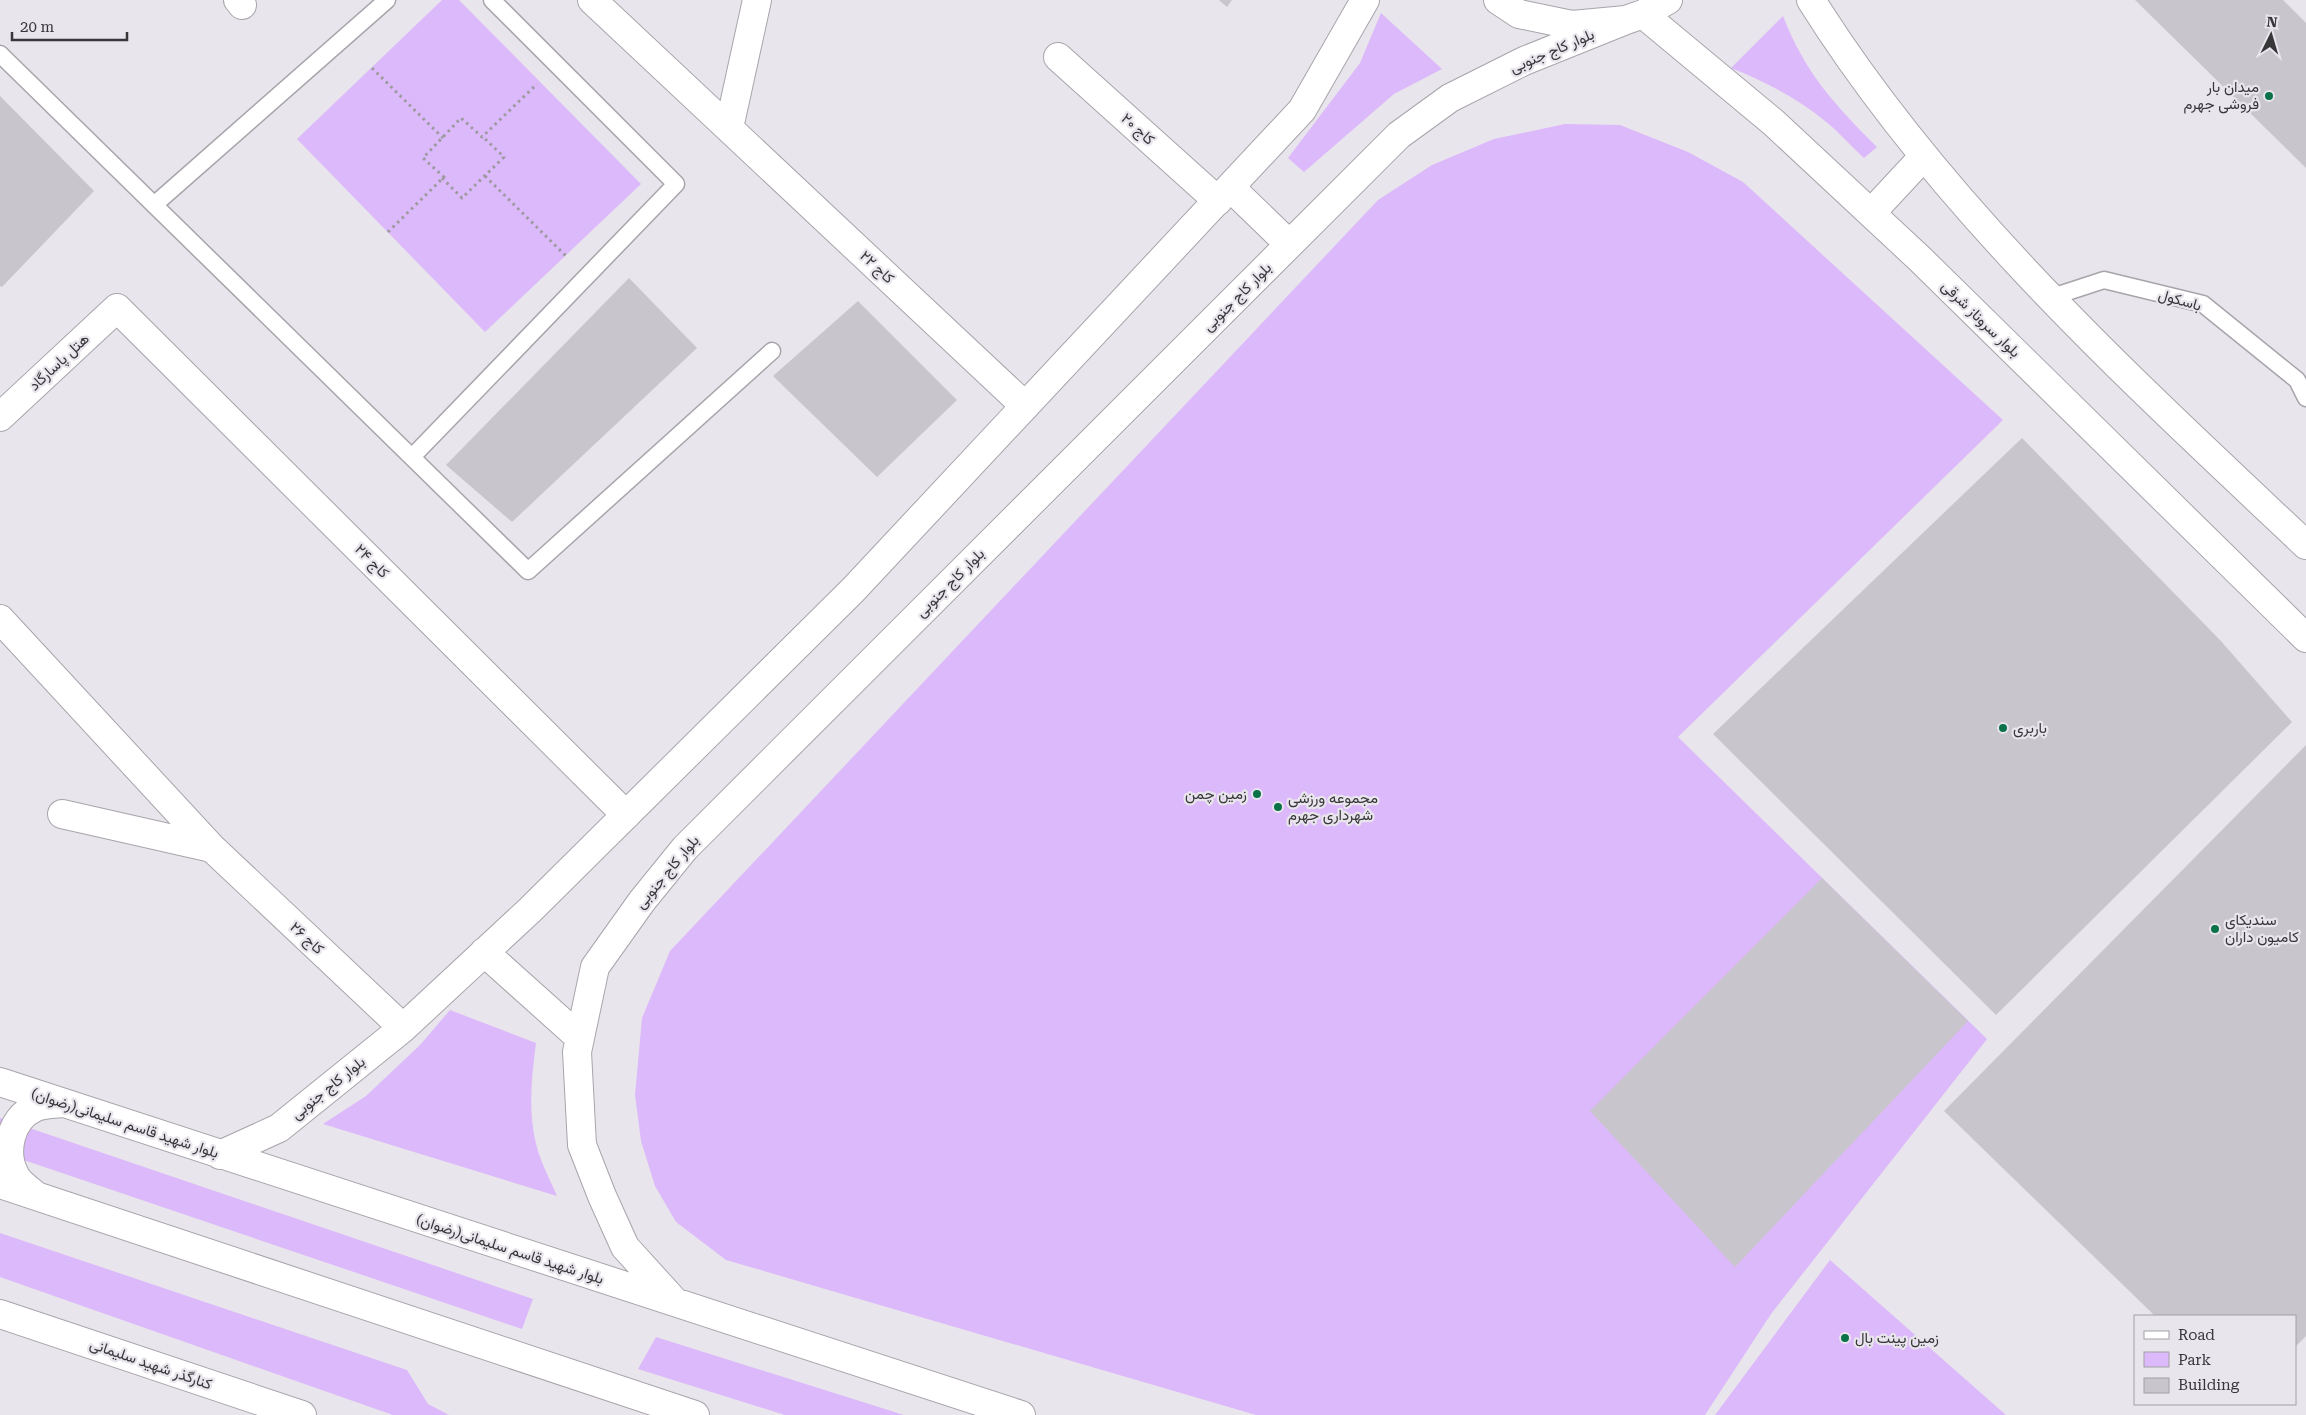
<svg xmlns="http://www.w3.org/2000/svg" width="2306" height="1415" font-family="'Roboto Serif',Vazirmatn,serif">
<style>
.green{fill:#dcb9fa}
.building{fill:#c9c5cc}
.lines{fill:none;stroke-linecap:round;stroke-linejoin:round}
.lane-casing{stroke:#a8a4ab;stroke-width:19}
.street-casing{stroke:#a8a4ab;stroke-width:30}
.secondary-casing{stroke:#a8a4ab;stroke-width:30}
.path{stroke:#9c9a9f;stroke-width:3;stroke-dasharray:2.5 4;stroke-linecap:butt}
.lane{stroke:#fff;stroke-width:16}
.street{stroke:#fff;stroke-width:28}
.secondary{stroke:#fff;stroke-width:28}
.poi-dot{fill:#0b7149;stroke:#e9e5ec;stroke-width:2}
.labels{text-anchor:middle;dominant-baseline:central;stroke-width:4.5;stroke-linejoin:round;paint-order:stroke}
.street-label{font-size:15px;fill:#373639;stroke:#e9e5ec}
.poi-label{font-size:15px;fill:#373639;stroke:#e9e5ec;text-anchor:start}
</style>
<rect width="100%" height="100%" fill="#e9e5ec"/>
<path class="green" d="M442,0H459L641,184L485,332L297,139Z
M1381,13L1442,69L1394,94L1304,172L1288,158L1360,63Z
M1783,16C1805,73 1835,105 1877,147L1864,158C1851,146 1839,132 1825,121C1797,98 1764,81 1731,68Z
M1565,124L1620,125L1688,152L1743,182L2003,420L1678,737L1987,1039L1771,1314L1705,1415H1256L726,1260L676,1222L655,1186L641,1141L635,1095L642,1018L670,951L1378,200L1432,165L1494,139Z
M450,1010L536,1043C531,1081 527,1120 540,1157C545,1171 552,1184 557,1196L323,1124L366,1096L420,1045Z
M0,1118L533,1299L522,1329L0,1152Z
M0,1233L407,1370L428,1404L449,1415H393L0,1277Z
M1830,1260L2006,1415H1715Z
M656,1337L904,1415H785L638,1369Z"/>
<path class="building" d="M1219,0H1232L1227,7Z
M2135,0H2283L2306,23V168Z
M0,96L94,191L2,287L0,286Z
M629,278L697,348L512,522L446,465Z
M858,301L957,400L877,477L773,376Z
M2022,438L2220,640L2292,722L1996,1015L1713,734Z
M2306,745V1336L2295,1347V1316H2155L1944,1111Z
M1822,878L1968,1021L1735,1267L1590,1111Z"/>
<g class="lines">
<g class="lane-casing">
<path id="lane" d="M0,54L528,571L772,351
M154,205L387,0
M2052,297L2104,280L2203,304L2297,380L2306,398
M412,457L676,184L492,0"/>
</g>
<g class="street-casing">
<path id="street" d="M238,0L242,5
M592,0L1025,406
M1058,57L1218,201
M729,128L757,0
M0,417L117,308L626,815
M0,619L212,848L403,1028
M62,814L212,848"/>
</g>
<g class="secondary-casing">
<path id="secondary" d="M1498,0L1519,14L1572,25L1626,20L1643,14L1668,0
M1811,0C1940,206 2130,379 2306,545
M1643,14L1774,123L1920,259L2306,638
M1230,187L1289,244
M1871,213L1924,156
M484,952L580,1038
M0,1082L1021,1415
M220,1155L279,1128L403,1028L530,910L853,590L1302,110L1365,0
M0,1184L695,1415
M34,1194C28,1189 18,1182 15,1175C3,1153 10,1119 34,1108C42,1104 55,1104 64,1103
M675,1302L625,1247L602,1196L582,1145L577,1052L595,967L642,901L685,848L1399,135L1450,98L1524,61L1626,20
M0,1314L302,1415"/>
</g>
<path class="path" d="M372,68L443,138
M485,176L566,256
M442,178L462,198L504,157L482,136
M388,232L444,177L423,158L461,118L482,137L537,84"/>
<use href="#lane" class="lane"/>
<use href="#street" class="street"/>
<use href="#secondary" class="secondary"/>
</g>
<g class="poi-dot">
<circle cx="2269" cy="96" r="5"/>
<circle cx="2003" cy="728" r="5"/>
<circle cx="1257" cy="794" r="5"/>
<circle cx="1278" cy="807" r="5"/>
<circle cx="2215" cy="929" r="5"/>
<circle cx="1845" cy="1338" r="5"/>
</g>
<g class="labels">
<g class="street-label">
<text transform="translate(1552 51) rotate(-23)">بلوار کاج جنوبی</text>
<text transform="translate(1138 129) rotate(42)">کاج ۲۰</text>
<text transform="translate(877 267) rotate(43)">کاج ۲۲</text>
<text transform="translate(1237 297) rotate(-45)">بلوار کاج جنوبی</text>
<text transform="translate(2180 300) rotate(16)">باسکول</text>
<text transform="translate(1981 319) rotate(44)">بلوار سروناز شرقی</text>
<text transform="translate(59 362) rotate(-43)">هتل پاسارگاد</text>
<text transform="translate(372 561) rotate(45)">کاج ۲۴</text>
<text transform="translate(950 583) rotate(-45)">بلوار کاج جنوبی</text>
<text transform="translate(667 872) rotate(-50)">بلوار کاج جنوبی</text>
<text transform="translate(307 938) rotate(43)">کاج ۲۶</text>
<text transform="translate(328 1088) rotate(-39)">بلوار کاج جنوبی</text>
<text transform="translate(125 1123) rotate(18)">بلوار شهید قاسم سلیمانی(رضوان)</text>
<text transform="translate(510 1249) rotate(18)">بلوار شهید قاسم سلیمانی(رضوان)</text>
<text transform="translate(151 1364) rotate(19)">کنارگذر شهید سلیمانی</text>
</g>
<g class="poi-label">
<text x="2259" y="87" text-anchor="end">میدان بار<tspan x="2259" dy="17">فروشی جهرم</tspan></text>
<text x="2013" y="728">باربری</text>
<text x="1247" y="794" text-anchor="end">زمین چمن</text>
<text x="1288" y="798">مجموعه ورزشی<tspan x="1288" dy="17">شهرداری جهرم</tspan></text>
<text x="2225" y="920">سندیکای<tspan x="2225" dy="17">کامیون داران</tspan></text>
<text x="1855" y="1338">زمین پینت بال</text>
</g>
</g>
<rect x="2134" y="1315" width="162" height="90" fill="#e9e5ec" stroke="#a29fa4"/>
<rect x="2144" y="1331" width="25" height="8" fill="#ffffff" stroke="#a29fa4"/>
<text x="2178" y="1340" font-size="15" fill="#373639">Road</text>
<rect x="2144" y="1352" width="25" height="15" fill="#dcb9fa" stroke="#a29fa4"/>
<text x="2178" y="1365" font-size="15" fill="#373639">Park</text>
<rect x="2144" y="1378" width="25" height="15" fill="#c9c5cc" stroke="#a29fa4"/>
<text x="2178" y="1390" font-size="15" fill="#373639">Building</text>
<g transform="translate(2271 35) rotate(5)" stroke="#e9e5ec" stroke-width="4" paint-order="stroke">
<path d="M0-4L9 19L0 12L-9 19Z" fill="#373639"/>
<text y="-8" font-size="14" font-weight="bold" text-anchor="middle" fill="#373639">N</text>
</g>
<path d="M12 32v8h115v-8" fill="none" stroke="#373639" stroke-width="2.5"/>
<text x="20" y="32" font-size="15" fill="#373639" stroke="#e9e5ec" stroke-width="4" paint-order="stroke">20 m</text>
</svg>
